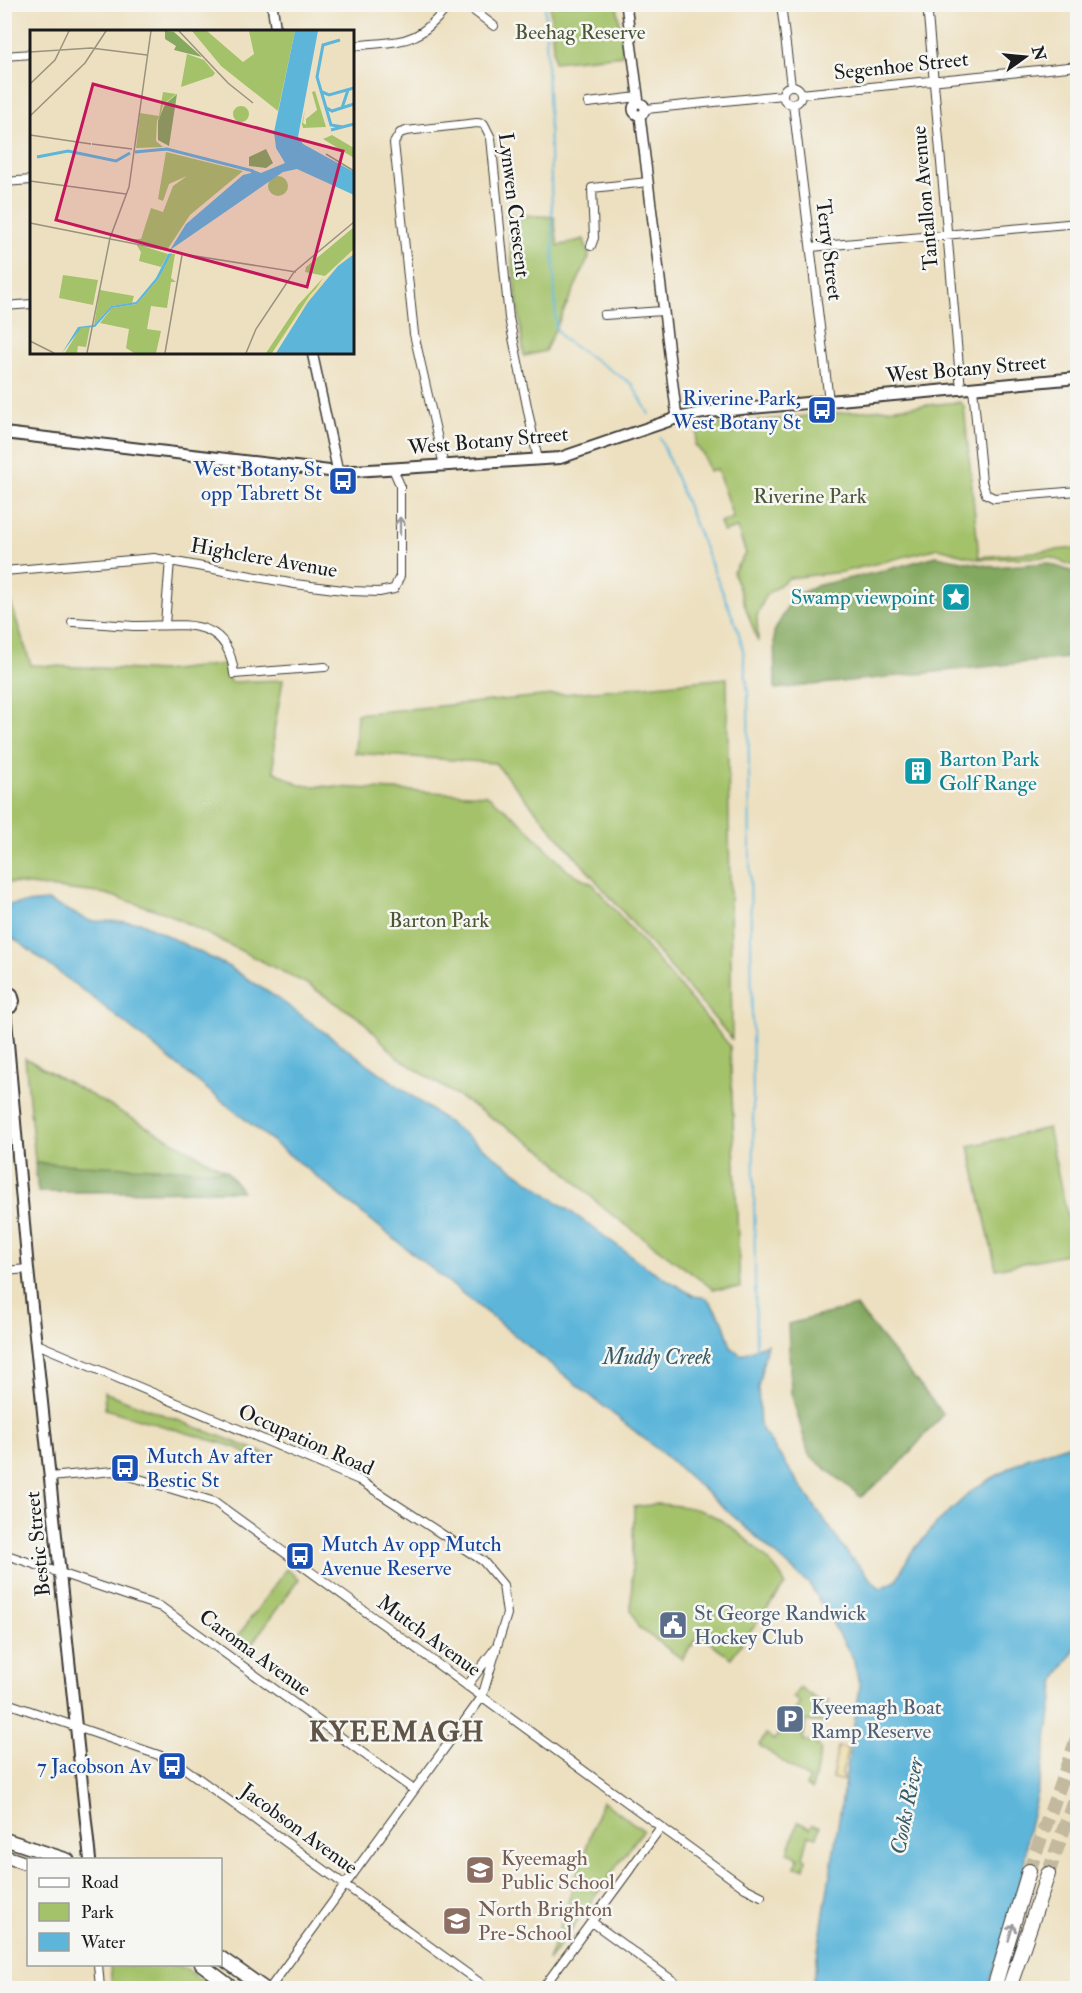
<svg xmlns="http://www.w3.org/2000/svg" width="1082" height="1993" font-family="'IM FELL Double Pica',serif">
<style>
.green{fill:#a4c26a;stroke:#606f43;stroke-width:1.5}
.forest{fill:#83a85e;stroke:#50623d;stroke-width:1.5}
.sand{fill:#eeda9e;stroke:#857b5d;stroke-width:1.5}
.water{fill:#5db6da;stroke:#3c697b;stroke-width:1.5}
.lines{fill:none;stroke-linecap:round;stroke-linejoin:round}
.stream{stroke:#5db6da;stroke-width:2}
.motorway-tunnel{stroke:#c3b99f;stroke-width:14;stroke-dasharray:14 7;stroke-linecap:butt}
.minor-casing{stroke:#3b3935;stroke-width:10}
.tertiary-casing{stroke:#3b3935;stroke-width:12}
.secondary-casing{stroke:#3b3935;stroke-width:14}
.trunk-casing{stroke:#3b3935;stroke-width:15}
.motorway-casing{stroke:#3b3935;stroke-width:16}
.minor{stroke:#fff;stroke-width:8}
.tertiary{stroke:#fff;stroke-width:9}
.secondary{stroke:#fff;stroke-width:10}
.trunk{stroke:#fff;stroke-width:12}
.motorway{stroke:#fff;stroke-width:14}
.oneway{stroke:#999}
.labels{text-anchor:middle;dominant-baseline:central;stroke-width:5;stroke-linejoin:round;paint-order:stroke}
.park-label{font-size:21px;fill:#4c5637;stroke:#f6f6f2}
.street-label{font-size:21px;fill:#1c1c1c;stroke:#f6f6f2}
.transit-label{font-size:21px;fill:#164399;stroke:#f6f6f2;text-anchor:end}
.culture-label{font-size:21px;fill:#0d838f;stroke:#f6f6f2;text-anchor:end}
.service-label{font-size:21px;fill:#4e5e75;stroke:#f6f6f2;text-anchor:start}
.education-label{font-size:21px;fill:#785e54;stroke:#f6f6f2;text-anchor:start}
.water-label{font-size:22px;font-style:italic;fill:#365a68;stroke:#f6f6f2}
.district-label{font-size:27px;font-weight:bold;letter-spacing:1.5px;fill:#605446;stroke:#f6f6f2}
.inset-river{fill:none;stroke:#5db6da;stroke-width:3}
.inset-road{fill:none;stroke:#99927e;stroke-width:1.5}
.view{fill:#c2185b;fill-opacity:0.15;stroke:#c2185b;stroke-width:3}
.inset-edge{fill:none;stroke:#1c1c1c;stroke-width:3}
</style>
<rect width="100%" height="100%" fill="#f6f6f2"/>
<filter id="ink" filterUnits="userSpaceOnUse"><feTurbulence type="fractalNoise" baseFrequency=".0167" numOctaves="2"/><feDisplacementMap in="SourceGraphic" scale="12" xChannelSelector="R" yChannelSelector="G"/><feConvolveMatrix kernelMatrix="1 2 1 2 8 2 1 2 1" color-interpolation-filters="sRGB"/></filter>
<filter id="wash" filterUnits="userSpaceOnUse"><feTurbulence type="fractalNoise" baseFrequency=".008" numOctaves="4" result="noise"/><feDisplacementMap in="SourceGraphic" scale="24" xChannelSelector="R" yChannelSelector="G"/><feGaussianBlur stdDeviation="1.35" result="paint"/><feColorMatrix in="noise" values="0 0 0 0 0 0 0 0 0 0 0 0 0 0 0 0 0 1.4 0 .05"/><feComposite in="paint" operator="in"/></filter>
<g filter="url(#wash)">
<rect width="100%" height="100%" fill="#ede0c0"/>
<path class="green" d="M550,5H617L623,55L554,62Z
M506,214L554,217L558,246L584,239L589,257L545,351L524,356Z
M960,402L964,406L979,557L1077,548V567L1049,557L978,559L939,548L842,572L789,578L766,595L757,616L758,642L733,572L746,553L737,528L723,532L720,522L733,518L717,469L709,471L703,454L695,445L699,426Z
M8,594L31,665L163,671L224,664L230,682L283,680L274,731V771L299,785L487,795L520,821L568,871L593,884L730,1046L740,1288L713,1289L603,1208L545,1152L398,1058L362,1020L307,984L166,913L106,894L5,882Z
M727,678L732,1039L495,763L355,753L357,714Z
M25,1058L226,1171L242,1191L38,1192Z
M1048,1128L1075,1252L996,1269L969,1146Z
M104,1392L269,1455L261,1465L238,1448L105,1409Z
M657,1504C677,1505 694,1507 712,1515C730,1524 781,1566 785,1585L731,1658L700,1635L682,1659L638,1627L631,1609L634,1507Z
M286,1569L299,1579L245,1653L233,1643Z
M800,1687L824,1705L829,1700L824,1723L806,1721L803,1740L817,1744L821,1750L812,1790L806,1786L809,1780L759,1745L766,1734L774,1740L800,1703L793,1697Z
M602,1801L643,1830L548,1961Z
M798,1822L810,1828L812,1824L820,1826L817,1837L809,1835L803,1857L806,1859L804,1868L795,1867L798,1857L788,1853Z
M110,1965H179L213,1988H112Z"/>
<path class="forest" d="M936,556L994,567L1046,563L1077,573V657L775,689L774,632L788,606L801,593L819,585L879,572Z
M35,1163L226,1171L242,1191L38,1192Z
M856,1306L943,1414L899,1465L861,1497L809,1455L791,1393L788,1324Z"/>
<path class="sand" d="M838,1747L848,1749L842,1772L844,1781L832,1778Z"/>
<path class="water" d="M48,901L90,921L140,922L229,967L276,997L648,1268L694,1296L707,1298L723,1321L731,1347L741,1355L767,1344L758,1387L760,1427L850,1557C863,1566 868,1581 881,1588L896,1581L911,1553L939,1521L975,1488L1027,1458L1077,1442V1646L1056,1679L1043,1766L1027,1835L1024,1872L988,1988H812L860,1687L853,1658L810,1585L667,1457L97,1001L8,934L5,905Z"/>
<g class="lines">
<path class="stream" d="M545,4L556,328L563,339L632,384L649,414
M660,438L738,630L743,650L748,694L756,1349"/>
</g>
</g>
<g filter="url(#ink)">
<g class="lines">
<path class="motorway-tunnel" d="M1029,1871L1078,1736
M1048,1874L1078,1789"/>
<g class="minor-casing">
<path id="minor" d="M465,4L494,26
M781,4L791,86
M927,4L961,389
M1077,4L1078,7
M352,46C404,40 415,47 450,4
M4,56L32,54
M783 95a9 9 0 1 1 18 0a9 9 0 1 1-18 0Z
M801,94L1078,66
M588,103L638,97
M793,104L829,401
M646,109L783,95
M4,182L32,180
M591,246L594,238L592,188L648,182
M811,247L1078,223
M4,306L32,304
M604,315L663,311
M973,388L982,482L986,494L994,498L1078,491
M444,466L414,334L394,143L400,133L406,131L477,123L484,124L491,138L509,318L538,460
M4,571L154,558L295,584L351,591L379,592L394,589L400,576V485L393,469
M72,622C93,623 113,625 133,626C178,627 228,612 234,674L325,667
M165,624L170,560
M4,1271L28,1269
M37,1344L359,1480L483,1561L503,1585L507,1614L497,1646L467,1686
M50,1477L113,1471L215,1502L661,1827L745,1888L761,1896
M4,1554L161,1607L414,1790
M4,1702L173,1760L487,1988
M592,1922L683,1988
M98,1964L100,1988
M270,1988L482,1697L496,1650
M543,1988L661,1827"/>
</g>
<g class="tertiary-casing">
<path id="tertiary" d="M272,4L276,32
M626,4L639,103
M633 109a6 6 0 1 1 12 0a6 6 0 1 1-12 0Z
M640,116L677,418
M312,352L338,472"/>
</g>
<g class="secondary-casing">
<path id="secondary" d="M4,433L338,472L560,458L677,418L708,412L1078,378
M4,990L12,994L14,1001L11,1007L4,1009
M5,1009L28,1269L90,1860"/>
</g>
<g class="trunk-casing">
<path id="trunk" d="M4,1839L68,1860
M4,1856L28,1864
M220,1957L264,1988
M201,1964L233,1988"/>
</g>
<g class="motorway-casing">
<path id="motorway" d="M994,1988L1029,1871
M1009,1988L1048,1874"/>
</g>
<use href="#minor" class="minor"/>
<use href="#tertiary" class="tertiary"/>
<use href="#secondary" class="secondary"/>
<use href="#trunk" class="trunk"/>
<use href="#motorway" class="motorway"/>
</g>
<defs><path id="oneway-shaft" d="M-6 0H5M1.5-3L5.5 0L1.5 3" fill="none" stroke-width="1.6" stroke-linecap="round" stroke-linejoin="round" transform="scale(1.5)"/></defs>
<g class="oneway">
<use href="#oneway-shaft" transform="translate(400 526) rotate(-90)"/>
<use href="#oneway-shaft" transform="translate(1011 1932) rotate(-74)"/>
</g>
</g>
<defs>
<g id="bus-square" transform="scale(1.5)"><rect x="-9" y="-9" width="18" height="18" rx="4" fill="#1a4fb4" stroke="#f6f6f2"/><path d="M-5-6H5V4H4V6H2V4H-2V6H-4V4H-5ZM-3.5-4V0h7V-4ZM-3.5 1.2v1.5H-2V1.2ZM2 1.2v1.5H3.5V1.2Z" fill="#fff"/></g>
<g id="sight-square" transform="scale(1.5)"><rect x="-9" y="-9" width="18" height="18" rx="4" fill="#0f9aa8" stroke="#f6f6f2"/><path d="M0-6L1.8-2.2L6-1.7L2.9 1.2L3.7 5.4L0 3.3L-3.7 5.4L-2.9 1.2L-6-1.7L-1.8-2.2Z" fill="#fff"/></g>
<g id="building-square" transform="scale(1.5)"><rect x="-9" y="-9" width="18" height="18" rx="4" fill="#0f9aa8" stroke="#f6f6f2"/><path d="M-4-6H4V6H1V3H-1V6H-4ZM-2.5-4.3h1.7v1.8h-1.7ZM.8-4.3h1.7v1.8H.8ZM-2.5-1h1.7V.8h-1.7ZM.8-1h1.7V.8H.8Z" fill="#fff"/></g>
<g id="civic-square" transform="scale(1.5)"><rect x="-9" y="-9" width="18" height="18" rx="4" fill="#5c6f8a" stroke="#f6f6f2"/><path d="M-.6-6.5H3V-4.5H.6V-3L4-1V1h2V6H-6V1h2V-1L-.6-3ZM-1.2 2.5V6h2.4V2.5Z" fill="#fff"/></g>
<g id="parking-square" transform="scale(1.5)"><rect x="-9" y="-9" width="18" height="18" rx="4" fill="#5c6f8a" stroke="#f6f6f2"/><path d="M-3.5-5.5H1a3.5 3.5 0 0 1 0 7H-1V5.5H-3.5ZM-1-3.4V-.6H.8a1.4 1.4 0 0 0 0-2.8Z" fill="#fff"/></g>
<g id="school-square" transform="scale(1.5)"><rect x="-9" y="-9" width="18" height="18" rx="4" fill="#8d6e63" stroke="#f6f6f2"/><path d="M0-5L7-2L0 1L-7-2ZM-4 1L0 2.5L4 1V4Q0 6-4 4Z" fill="#fff"/></g>
</defs>
<g fill-rule="evenodd">
<use href="#bus-square" x="822" y="410"/>
<use href="#bus-square" x="343" y="481"/>
<use href="#sight-square" x="956" y="597"/>
<use href="#building-square" x="918" y="771"/>
<use href="#bus-square" x="125" y="1468"/>
<use href="#bus-square" x="300" y="1556"/>
<use href="#civic-square" x="673" y="1625"/>
<use href="#parking-square" x="790" y="1719"/>
<use href="#bus-square" x="172" y="1766"/>
<use href="#school-square" x="480" y="1870"/>
<use href="#school-square" x="457" y="1921"/>
</g>
<g class="labels">
<g class="park-label">
<text x="580" y="32">Beehag Reserve</text>
<text x="810" y="496">Riverine Park</text>
<text x="439" y="920">Barton Park</text>
</g>
<g class="street-label">
<text transform="translate(901 66) rotate(-6)">Segenhoe Street</text>
<text transform="translate(925 198) rotate(-95)">Tantallon Avenue</text>
<text transform="translate(514 205) rotate(83)">Lynwen Crescent</text>
<text transform="translate(829 250) rotate(83)">Terry Street</text>
<text transform="translate(966 369) rotate(-5)">West Botany Street</text>
<text transform="translate(488 441) rotate(-5)">West Botany Street</text>
<text transform="translate(264 558) rotate(10)">Highclere Avenue</text>
<text transform="translate(306 1440) rotate(24)">Occupation Road</text>
<text transform="translate(38 1544) rotate(-96)">Bestic Street</text>
<text transform="translate(429 1636) rotate(36)">Mutch Avenue</text>
<text transform="translate(255 1653) rotate(36)">Caroma Avenue</text>
<text transform="translate(299 1829) rotate(36)">Jacobson Avenue</text>
</g>
<g class="transit-label">
<text x="801" y="398">Riverine Park,<tspan x="801" dy="24">West Botany St</tspan></text>
<text x="322" y="469">West Botany St<tspan x="322" dy="24">opp Tabrett St</tspan></text>
<text x="146" y="1456" text-anchor="start">Mutch Av after<tspan x="146" dy="24">Bestic St</tspan></text>
<text x="321" y="1544" text-anchor="start">Mutch Av opp Mutch<tspan x="321" dy="24">Avenue Reserve</tspan></text>
<text x="151" y="1766">7 Jacobson Av</text>
</g>
<g class="culture-label">
<text x="935" y="597">Swamp viewpoint</text>
<text x="939" y="759" text-anchor="start">Barton Park<tspan x="939" dy="24">Golf Range</tspan></text>
</g>
<g class="service-label">
<text x="694" y="1613">St George Randwick<tspan x="694" dy="24">Hockey Club</tspan></text>
<text x="811" y="1707">Kyeemagh Boat<tspan x="811" dy="24">Ramp Reserve</tspan></text>
</g>
<g class="education-label">
<text x="501" y="1858">Kyeemagh<tspan x="501" dy="24">Public School</tspan></text>
<text x="478" y="1909">North Brighton<tspan x="478" dy="24">Pre-School</tspan></text>
</g>
<g class="water-label">
<text x="657" y="1357">Muddy Creek</text>
<text transform="translate(907 1806) rotate(-79)">Cooks River</text>
</g>
<g class="district-label">
<text x="397" y="1732">KYEEMAGH</text>
</g>
</g>
<g transform="translate(30 30)">
<rect width="324" height="324" fill="#ede0c0"/>
<path d="M162,1H177L213,32L224,24L219,1H265L248,81L191,36ZM157,24L174,30L185,43L183,46L151,57ZM285,61L296,97L273,98L272,94L275,79L273,93L276,95V89L287,80L282,62ZM133,62L146,64L133,75L130,86L127,91L126,111L133,117L106,118L110,83L129,86ZM203 84a8 8 0 1 1 16 0a8 8 0 1 1-16 0ZM302,105L324,118V128L293,109ZM136,122L213,141L160,185L137,220L101,209H111L121,178L133,182L143,156L157,146L139,154L133,171L128,169ZM238 156a10 10 0 1 1 20 0a10 10 0 1 1-20 0ZM324,197V219L295,246L275,242L276,237ZM106,214L138,224L131,237L109,231L111,222ZM141,224H145L141,248L146,252H141L137,278L121,276L117,299L131,301L126,323H104L96,318L99,299L70,293L82,278L107,274L129,248ZM33,245L68,250L63,275L29,268ZM294,247L242,323H236L268,275ZM70,260L104,266L102,273L81,276L64,295ZM60,297L56,317L48,316L47,323H35L50,298Z" fill="#a4c26a"/>
<path d="M135,1L144,2L172,27L144,20L146,16L135,9ZM147,64L139,116L128,110V91L135,74ZM236,119L243,133L236,138L219,136V127Z" fill="#83a85e"/>
<path d="M324,219V224L308,236L278,272L242,323L280,265Z" fill="#eeda9e"/>
<path d="M265,1H288L268,107L273,114L324,142V165L267,139L253,142L140,220L156,194L213,145L221,143V139L231,143L255,133L246,118L244,102ZM142,223L129,248L107,274L82,278L65,297L51,298L32,323L48,297L64,295L81,276L106,272L126,248L138,224ZM324,224V323H246L278,272L308,236Z" fill="#5db6da"/>
<path class="inset-river" d="M310,10L293,15L287,47L301,95L313,97M292,62L299,65L324,58M295,77L302,81L324,74M312,78L318,60M301,100L324,94M105,122L137,119L223,141M7,127L38,121L86,131L100,123"/>
<path class="inset-road" d="M149,1L198,53L223,73M0,22L61,18L117,25M0,54L25,30L39,1M0,86L55,33L76,1M0,105L61,114M62,114L102,119M296,124L324,141M0,151L96,164M0,193L151,223M153,224L266,242M0,311L24,323M57,323L80,208L99,157L121,1M135,323L152,225M216,323L226,299L264,242L324,192"/>
<path class="view" d="M63,54L313,121L277,257L26,190Z"/>
<rect width="324" height="324" class="inset-edge"/>
</g>
<rect width="1082" height="1993" fill="none" stroke="#f6f6f2" stroke-width="24"/>
<rect x="27" y="1858" width="195" height="108" fill="#f6f6f2" stroke="#9f9f9c" stroke-width="1.5"/>
<rect x="39" y="1878" width="30" height="9" fill="#ffffff" stroke="#9f9f9c" stroke-width="1.5"/>
<text x="81" y="1888" font-size="18" fill="#1c1c1c">Road</text>
<rect x="39" y="1903" width="30" height="18" fill="#a4c26a" stroke="#9f9f9c" stroke-width="1.5"/>
<text x="81" y="1918" font-size="18" fill="#1c1c1c">Park</text>
<rect x="39" y="1933" width="30" height="18" fill="#5db6da" stroke="#9f9f9c" stroke-width="1.5"/>
<text x="81" y="1948" font-size="18" fill="#1c1c1c">Water</text>
<g transform="translate(1025 57) rotate(75)" stroke="#f6f6f2" stroke-width="4.5" paint-order="stroke">
<path d="M0-4.5L10 22L0 15L-10 22Z" fill="#1c1c1c"/>
<text y="-9" font-size="16" font-weight="bold" text-anchor="middle" fill="#1c1c1c">N</text>
</g>
</svg>
